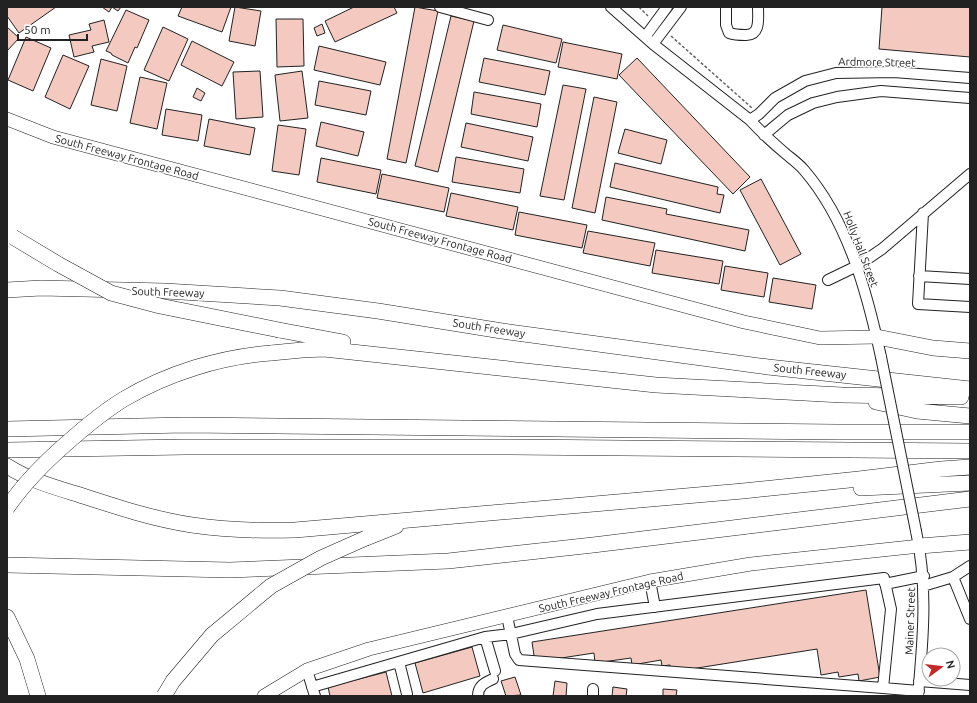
<svg xmlns="http://www.w3.org/2000/svg" width="977" height="703" font-family="Ubuntu,sans-serif">
<style>
.building{fill:#f3c9c0;stroke:#222}
.lines{fill:none;stroke-linecap:round;stroke-linejoin:round}
.minor-casing{stroke:#222;stroke-width:12}
.major-casing{stroke:#222;stroke-width:14}
.highway-casing{stroke:#222;stroke-width:16}
.path{stroke:#646464;stroke-width:1.5;stroke-dasharray:3 2;stroke-linecap:butt}
.minor{stroke:#fff;stroke-width:10}
.major{stroke:#fff;stroke-width:13}
.highway{stroke:#fff;stroke-width:15}
.minor-bridge-casing{stroke:#222;stroke-width:12;stroke-linecap:butt}
.highway-bridge-casing{stroke:#222;stroke-width:16;stroke-linecap:butt}
.minor-bridge{stroke:#fff;stroke-width:10}
.highway-bridge{stroke:#fff;stroke-width:15}
.labels{text-anchor:middle;dominant-baseline:central;stroke-width:3;stroke-linejoin:round;paint-order:stroke}
.street-label{font-size:11px;fill:#222;stroke:#fff}
</style>
<rect width="100%" height="100%" fill="#fff"/>
<path class="building" d="M7,7H56L19,33L7,16Z
M102,7H121L118,11L112,7L109,12Z
M182,7H231L222,32L178,16Z
M235,7L261,11L255,46L229,41Z
M354,7H394L397,13L335,42L325,21Z
M415,7L438,11L406,163L387,159Z
M882,7H970V57L879,49Z
M126,10L149,20L137,48L135,47L128,63L112,55L111,53L106,51Z
M451,16L474,21L438,172L415,166Z
M276,19H303L304,66L277,67Z
M104,20L109,42L92,46L94,52L74,57L69,35L91,30L89,24Z
M322,24L325,33L317,36L314,28Z
M503,25L562,39L556,63L497,50Z
M7,27L19,38L7,51Z
M163,27L188,39L169,81L144,70Z
M26,37L51,48L33,91L8,80Z
M192,41L234,62L222,86L181,65Z
M563,42L622,54L617,79L558,67Z
M319,46L386,62L380,85L314,70Z
M63,55L89,66L70,109L45,97Z
M484,58L550,71L545,95L479,82Z
M637,58L750,177L733,194L619,75Z
M101,59L127,66L117,111L91,105Z
M260,71L263,117L236,119L233,72Z
M302,71L308,118L280,121L275,75Z
M140,77L167,83L157,129L130,123Z
M319,81L371,91L366,115L315,105Z
M563,85L586,89L564,200L540,196Z
M197,88L205,93L201,101L193,97Z
M474,92L541,104L537,127L471,114Z
M594,97L617,102L595,213L572,208Z
M166,109L202,115L198,141L162,135Z
M209,119L255,128L250,155L204,146Z
M321,122L364,132L358,156L316,146Z
M466,123L533,137L528,161L461,147Z
M278,125L306,129L299,175L272,171Z
M625,129L667,140L661,164L618,153Z
M456,157L524,169L520,193L452,182Z
M321,158L381,170L376,194L317,182Z
M615,163L718,187L717,194L724,195L720,213L610,187Z
M382,174L449,188L444,212L377,198Z
M761,179L801,254L780,265L740,190Z
M451,193L518,207L513,230L446,216Z
M606,197L667,209L666,214L749,230L745,251L602,220Z
M519,212L587,225L582,248L515,235Z
M588,231L655,243L650,266L583,253Z
M656,250L723,261L719,284L652,273Z
M725,266L768,273L764,297L721,290Z
M773,278L816,285L812,309L769,302Z
M866,590L880,677L859,681L858,674L839,677L838,672L821,675L817,649L672,672L670,665L662,666L661,660L632,665L631,658L595,663L594,653L535,662L532,642Z
M472,647L480,676L423,693L415,663Z
M386,672L392,696H330L328,687Z
M515,677L521,695L506,696L501,681Z
M555,681L567,683L566,696H553Z
M613,687L627,689L626,696H612Z
M663,689L677,690L676,696H663Z"/>
<g class="lines">
<g class="minor-casing">
<path id="minor" d="M440,7L488,20
M611,7L653,44L750,120C761,132 773,143 786,154C792,159 799,164 804,170C848,221 867,292 881,357
M726,7V25L729,33C735,35 739,35 745,35C761,36 758,18 758,7
M645,37L667,7
M653,44L681,7
M750,120L759,114L775,98L805,81L836,73L894,72L970,78
M764,135L788,115L813,103L837,97L881,91L970,98
M923,213L918,304L970,307
M919,276L970,279
M828,280L857,266L882,249L970,174
M916,531C928,585 923,641 918,696
M953,577L970,619
M650,581L655,607
M885,584L924,576
M923,586L953,577L970,566
M507,616L515,654L519,660L883,688
M485,637L495,671
M399,662L407,694
M307,670L315,696
M919,681L970,685
M312,687L485,637L511,634L597,614L884,578L891,609L883,688L919,691
M478,696C478,686 484,683 493,679
M593,696V689"/>
</g>
<g class="major-casing">
<path id="major" d="M7,119L53,137L744,322L820,338L877,337
M264,696L307,670L369,649L650,581L751,564L920,546"/>
</g>
<g class="highway-casing">
<path id="highway" d="M7,290L41,288L165,291L280,298L378,311L502,331L768,367L970,389
M279,330L343,342
M877,337L933,348L970,351
M271,353L302,350L324,349L656,385L842,395L961,397
M876,402L917,411L970,416
M7,429L184,425L837,432H970
M7,450L185,447H510L970,451
M7,466C29,480 54,487 80,495C117,507 153,519 192,525C226,530 260,531 295,530L743,491L859,479L941,469L970,467
M861,488L970,483
M366,538L396,526
M920,546L970,542
M7,565L230,570L448,561L593,545L970,499
M7,617L27,659L38,696"/>
</g>
<path class="path" d="M639,7L648,16
M671,36L752,108"/>
<use href="#minor" class="minor"/>
<use href="#major" class="major"/>
<use href="#highway" class="highway"/>
<g class="minor-bridge-casing">
<path id="minor-bridge" d="M881,357L916,531"/>
</g>
<g class="highway-bridge-casing">
<path id="highway-bridge" d="M13,237L58,264L111,293L160,306L279,330
M7,508C24,483 44,463 67,443C85,427 103,412 124,399C168,373 220,357 271,353
M164,696L173,681L212,635L271,586L321,558L366,538"/>
</g>
<use href="#minor-bridge" class="minor-bridge"/>
<use href="#highway-bridge" class="highway-bridge"/>
</g>
<g class="labels">
<g class="street-label">
<text transform="translate(877 62) rotate(1)">Ardmore Street</text>
<text transform="translate(127 157) rotate(15)">South Freeway Frontage Road</text>
<text transform="translate(440 240) rotate(15)">South Freeway Frontage Road</text>
<text transform="translate(861 249) rotate(69)">Holly Hall Street</text>
<text transform="translate(168 292) rotate(2)">South Freeway</text>
<text transform="translate(489 328) rotate(9)">South Freeway</text>
<text transform="translate(810 371) rotate(6)">South Freeway</text>
<text transform="translate(611 592) rotate(-13)">South Freeway Frontage Road</text>
<text transform="translate(910 621) rotate(-88)">Mainer Street</text>
</g>
</g>
<rect width="977" height="703" fill="none" stroke="#222222" stroke-width="16"/>
<g transform="translate(941 667) rotate(75)"><circle r="19" fill="#ffffff" stroke="#a7a7a7"/>
<path d="M0-3L7 15L0 10L-7 15Z" fill="#c62828"/>
<text y="-6" font-size="11" font-weight="bold" text-anchor="middle" fill="#222222">N</text>
</g>
<path d="M18 34v6h69v-6" fill="none" stroke="#222222" stroke-width="2"/>
<text x="24" y="34" font-size="12" fill="#222222" stroke="#ffffff" stroke-width="3" paint-order="stroke">50 m</text>
</svg>
